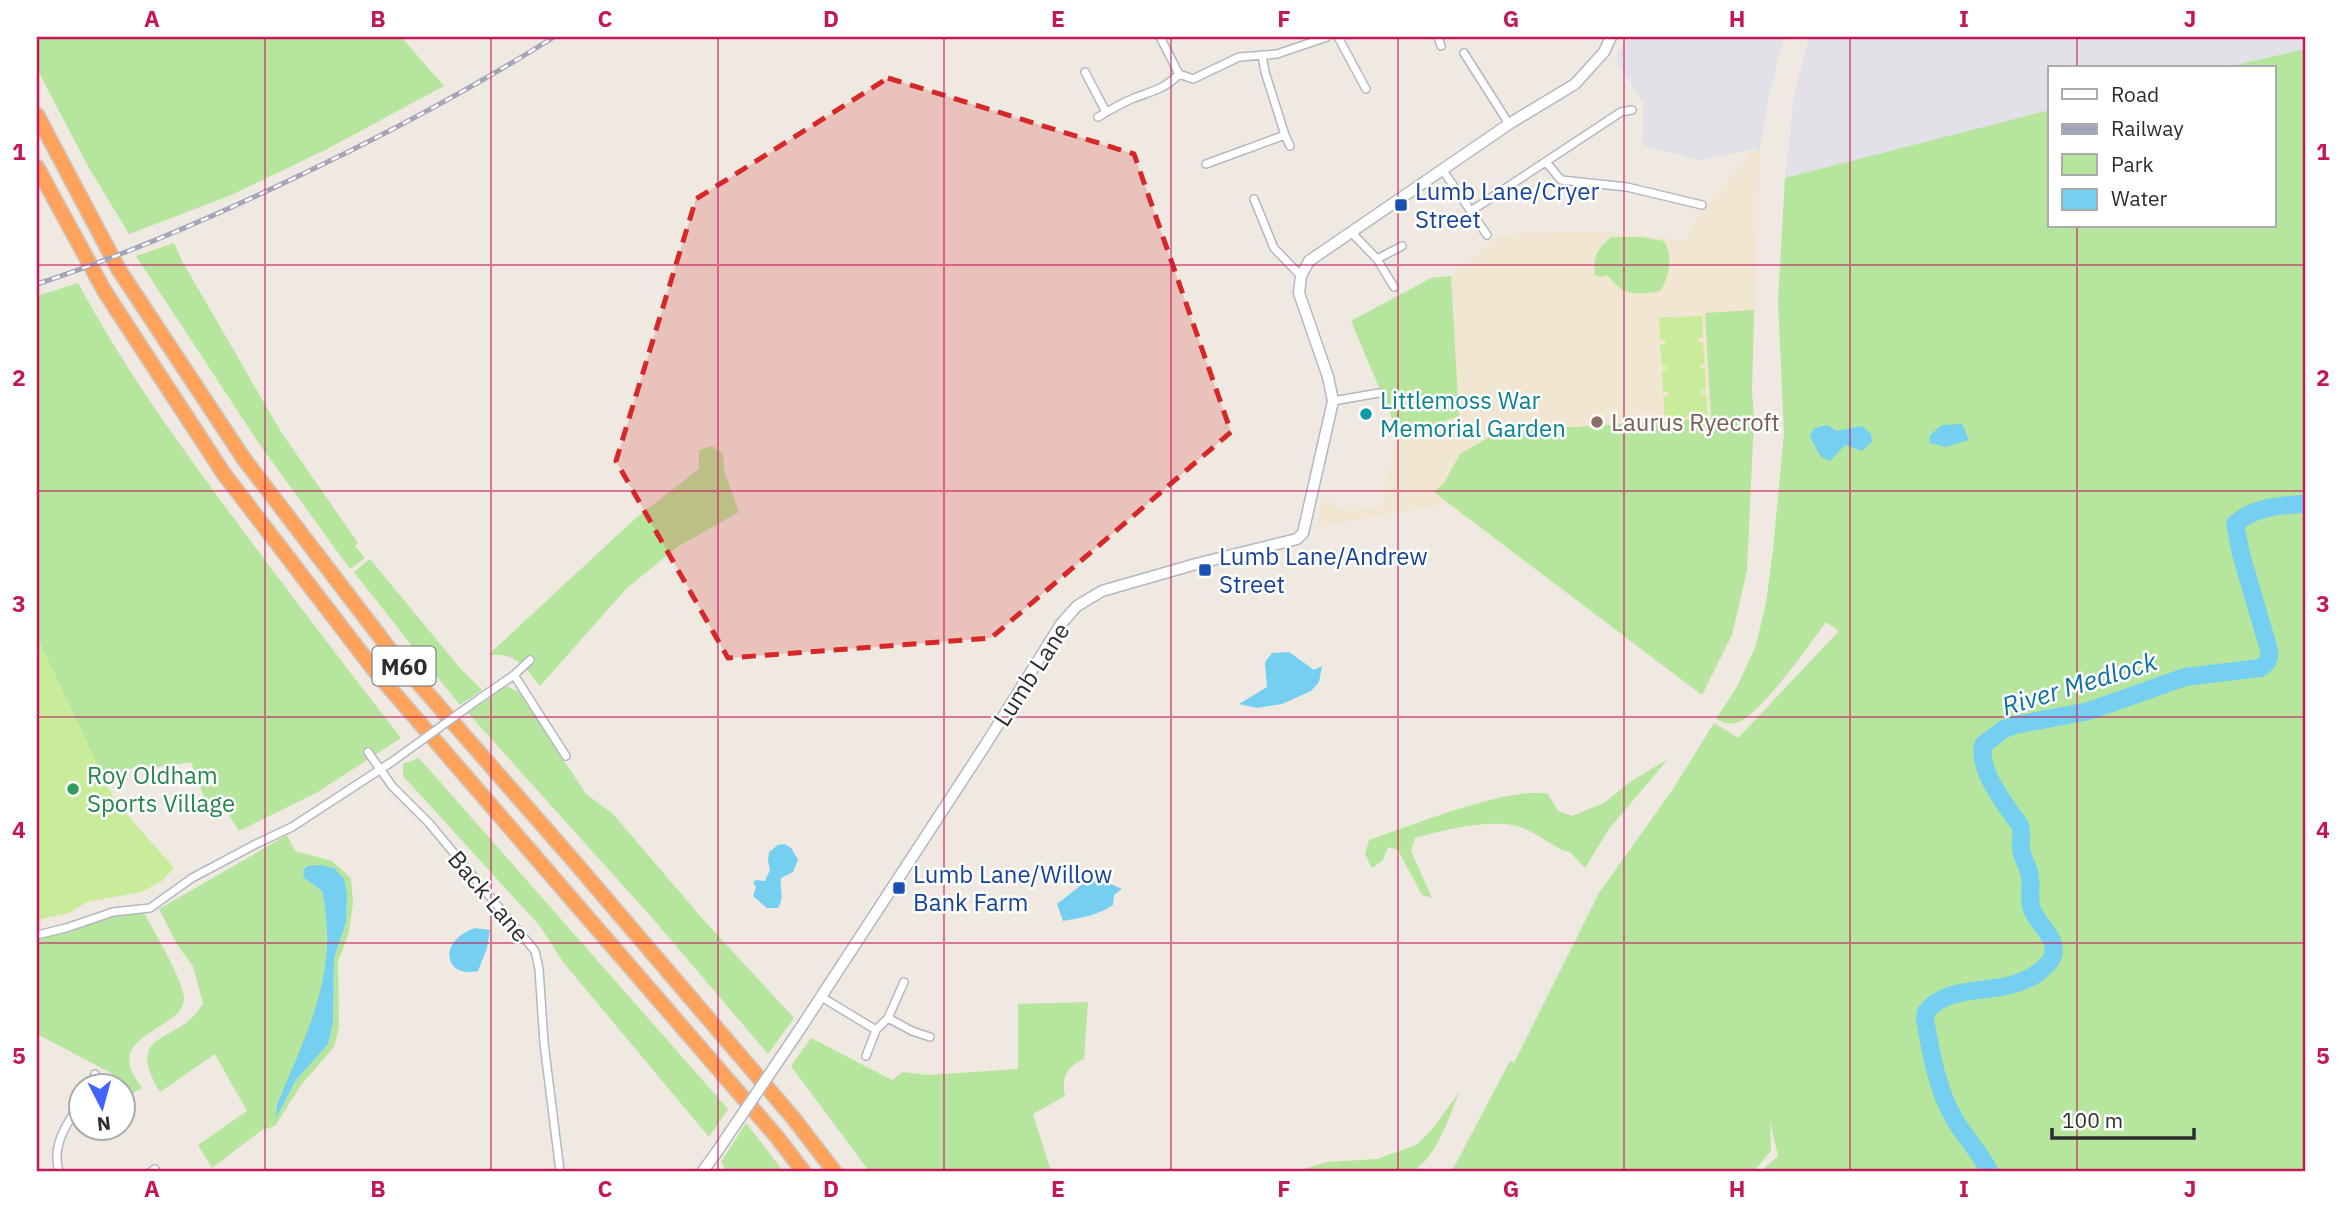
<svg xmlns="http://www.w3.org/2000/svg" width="2342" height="1208" font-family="'IBM Plex Sans',sans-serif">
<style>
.industrial{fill:#e3e1e8}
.education{fill:#f0e6d1}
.green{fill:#b6e59e;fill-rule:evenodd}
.pitch{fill:#c9ec9a}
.water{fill:#75cff0}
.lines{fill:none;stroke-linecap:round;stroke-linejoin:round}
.river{stroke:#75cff0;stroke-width:18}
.street-casing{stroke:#b4b7c1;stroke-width:10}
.secondary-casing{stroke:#b4b7c1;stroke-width:13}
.highway-casing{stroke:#c9c9c9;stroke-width:17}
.street{stroke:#fff;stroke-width:7}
.secondary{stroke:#fff;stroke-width:10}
.highway{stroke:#ffa35c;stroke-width:14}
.rail-casing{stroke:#a3a6b8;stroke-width:5}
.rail{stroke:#fff;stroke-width:2.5;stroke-dasharray:8;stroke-linecap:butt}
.street-bridge-casing{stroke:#b4b7c1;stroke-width:10;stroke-linecap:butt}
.secondary-bridge-casing{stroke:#b4b7c1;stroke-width:13;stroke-linecap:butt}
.street-bridge{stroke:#fff;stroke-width:7}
.secondary-bridge{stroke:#fff;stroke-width:10}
.marked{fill:#d62828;fill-opacity:0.2;stroke:#d62828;stroke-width:5;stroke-dasharray:14 9;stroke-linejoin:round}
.grid{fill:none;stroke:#c2185b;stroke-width:2;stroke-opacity:0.55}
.transit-dot{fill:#1a4fb4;stroke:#fff;stroke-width:2.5}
.culture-dot{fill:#0f9aa8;stroke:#fff;stroke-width:2.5}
.education-dot{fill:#8d6e63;stroke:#fff;stroke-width:2.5}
.leisure-dot{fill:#2e9e5b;stroke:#fff;stroke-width:2.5}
.labels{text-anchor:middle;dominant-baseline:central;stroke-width:5;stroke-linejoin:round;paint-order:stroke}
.shield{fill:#fff;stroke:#6d6d6d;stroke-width:2}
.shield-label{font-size:23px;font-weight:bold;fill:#2e2e2e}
.transit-label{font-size:24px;fill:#164399;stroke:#fff;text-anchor:start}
.culture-label{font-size:24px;fill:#0d838f;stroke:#fff;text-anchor:start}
.education-label{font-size:24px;fill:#785e54;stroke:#fff;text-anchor:start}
.street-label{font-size:24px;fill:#2e2e2e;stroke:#fff}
.leisure-label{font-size:24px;fill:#27864d;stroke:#fff;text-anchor:start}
.water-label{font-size:26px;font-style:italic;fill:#0d6fa3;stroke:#fff}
.neatline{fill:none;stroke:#c2185b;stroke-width:2.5}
.grid-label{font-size:23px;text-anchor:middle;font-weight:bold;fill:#c2185b}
</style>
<rect width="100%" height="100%" fill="#efe9e1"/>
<path class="industrial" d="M1628,37H1784L1769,96L1760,151L1754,149L1701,160L1642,146L1644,103L1615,59Z
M1809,37H2305V49L2225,68H2050V111L1785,178L1794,95Z"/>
<path class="education" d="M1754,149L1760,151L1752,392L1754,419L1747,570L1732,635L1702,695L1447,504L1316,527L1323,499L1335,502V508L1353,511L1382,506L1397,430L1429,426L1459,416L1451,276L1498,237L1522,233L1590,231L1686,240L1698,216Z"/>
<path class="green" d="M37,37H401L444,86L327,149L229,196L129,234L89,168L37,69Z
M2305,49V1171H1998L1997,1169V1171H1761L1778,1156L1770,1121L1771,1151L1754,1171H1450L1454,1167L1510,1061L1514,1063L1599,893L1673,789L1714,723L1738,738L1839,631L1826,622C1810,644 1760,716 1736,723C1728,725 1723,722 1716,719L1738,685L1756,645L1766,603L1773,550L1784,433L1778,301L1785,178L2050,110V226H2274V68H2222Z
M1612,237H1641L1664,241C1673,256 1670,277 1660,291C1648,294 1629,296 1619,287C1614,284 1612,279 1606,275L1600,277L1595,275C1592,259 1598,246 1612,237Z
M174,243L182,261L281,432L358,543L355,546L365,558L350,569L260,445L136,256Z
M1451,276L1459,416L1429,426L1397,430L1351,321L1431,278Z
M78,283C119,360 169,430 221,501C280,581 340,659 401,738L316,793L239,831L225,809L211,816L191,762L145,769L143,765L103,777L37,637V296Z
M1754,310L1752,392L1754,419L1747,570L1732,635L1702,695L1434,492L1444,483L1460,454L1498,432L1711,418L1705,313Z
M712,446L723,454L724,471L739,512L677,547L626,589L540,686C523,665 518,653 488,655L636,518L699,469V450Z
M370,559L460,668L482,690L460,705L421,657L426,652L421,648L416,651L354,572Z
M506,686L519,692L586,794L613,814L701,917L794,1018L768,1054L654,920L468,713Z
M419,758L728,1109L709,1137L563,962L540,926L403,776V764Z
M1668,759L1609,829L1585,868L1570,852L1562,850C1548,842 1529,828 1513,825C1485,820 1442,830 1415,838L1411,851L1432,898L1422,895L1398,850L1388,847L1383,860L1372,868L1365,854L1369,840C1408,827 1512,785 1548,794L1558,811L1572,816L1604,803L1630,782Z
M287,835L295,851L332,861L351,878L353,903L349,932L338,962L339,1027L334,1047L301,1085L275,1126L262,1130L212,1168L198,1145L247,1111L215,1054L160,1092C121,1028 182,1045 203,1003L193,966L178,946L159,909ZM304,878L347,895L346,923L334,958L333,1022L328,1044L296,1080L277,1116L312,1022L326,974L327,914L322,891Z
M140,912L145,915C154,931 186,985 184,1000C181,1028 119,1032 131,1069C133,1076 139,1083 142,1088L126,1097L123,1091L122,1086L119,1085L111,1073L37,1034V937L71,932L112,914Z
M1088,1002L1084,1059C1067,1066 1061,1078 1065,1096L1033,1114L1051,1171H869L791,1066L811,1038L892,1080L903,1072L928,1075L1018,1069V1004Z
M1460,1091C1448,1118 1439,1153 1414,1171H1297L1327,1162L1377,1159L1416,1145L1434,1127Z
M746,1123L783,1171H726L721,1162Z"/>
<path class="pitch" d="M1702,316L1703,338H1698L1699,342H1703L1705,364L1700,365L1701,368H1705L1706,390H1702V394H1706L1708,416L1665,418L1663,396H1668V392H1663L1662,371L1667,370L1666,366H1662L1660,345L1665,344V340H1660L1659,318Z
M37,637L115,801L174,868L162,881L141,892L87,902L69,913L37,920Z"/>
<path class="water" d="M1962,424L1969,440L1946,447L1929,443L1930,435L1942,425Z
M1827,425L1837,431L1862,426L1871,434L1872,442L1862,451L1845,445L1830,461L1821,457L1810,437L1813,429Z
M1289,652L1314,670L1322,666L1319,682L1311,691L1282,704L1257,708L1239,704L1267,687L1265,662L1272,653Z
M785,844L792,849L798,860L793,872L781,878C779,891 785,896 778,908H767L753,896L756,887L753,883L756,880L765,881L770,870L768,861L769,852L778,845Z
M321,865L334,868L344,879L347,895L346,923L334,958L333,1022L328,1044L296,1080L276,1118L277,1105C307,1031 340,974 322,891L304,878L303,871L307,866Z
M1091,879L1102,880L1122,889L1114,895L1113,905C1098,915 1081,918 1063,921L1057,904L1080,886L1081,880Z
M475,928L490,930L487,948L478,971C444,979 437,941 475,928Z"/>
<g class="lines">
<path class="river" d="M1989,1171C1981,1153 1965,1138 1955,1120C1937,1090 1931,1053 1925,1019L1926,1012C1950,980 2004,999 2039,972C2044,967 2051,963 2053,956C2058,936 2037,925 2032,909C2028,898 2032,888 2030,877C2029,866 2021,858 2021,847C2020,840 2023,832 2020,826C2018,821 2013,817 2011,813C1998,794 1979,769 1983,745L2004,729L2015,725L2089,711L2185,677L2260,668C2268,663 2270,659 2269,650L2241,554L2235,524C2254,507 2280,505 2305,504"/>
<g class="street-casing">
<path id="street" d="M1160,37L1179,74L1193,79L1239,57L1277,54L1327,37
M1338,37L1366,89
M1438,37L1441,46
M1464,53L1509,124
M1085,72L1106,112
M1098,117C1110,110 1122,103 1134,98C1152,91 1165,89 1179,74
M1285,135L1290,146
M1546,162L1561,180L1627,187L1702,205
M1206,164L1285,135L1265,72L1262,55
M1442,169L1487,235
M1254,199L1274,248L1301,276
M1471,211L1621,112L1632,110
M1351,232L1377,259L1394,287
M1377,259L1402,246
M1333,401L1379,393
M514,675L566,756
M479,699L514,675L530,660
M368,752L392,786L429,823L535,951L539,969L544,1043L560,1171
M37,935L66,928L113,912L150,908L192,878L258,843L292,827L393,761
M820,996L876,1030L866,1056
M888,1018L904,982
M876,1030L888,1018L912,1031L930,1037
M91,1086L95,1074
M59,1171C51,1145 67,1124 80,1103
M152,1171L155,1169"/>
</g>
<g class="secondary-casing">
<path id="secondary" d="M800,1029L986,744L1061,624L1077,606L1102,591L1196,564L1297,539L1303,533L1333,401L1328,377L1299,293L1301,276L1309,261L1509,124L1575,84L1604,52L1611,37
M703,1171L716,1153"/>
</g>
<g class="highway-casing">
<path id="highway" d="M37,115L119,270L244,459L394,655L573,860L794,1119L834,1171
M37,167L105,292L224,474L375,671L777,1137L803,1171"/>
</g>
<use href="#street" class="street"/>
<use href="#secondary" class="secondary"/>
<use href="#highway" class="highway"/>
<g class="rail-casing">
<path id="rail" d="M37,284C123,256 206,220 288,181C379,138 468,91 554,37"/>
</g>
<use href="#rail" class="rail"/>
<g class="street-bridge-casing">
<path id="street-bridge" d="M393,761L479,699"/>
</g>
<g class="secondary-bridge-casing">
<path id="secondary-bridge" d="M716,1153L800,1029"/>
</g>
<use href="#street-bridge" class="street-bridge"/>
<use href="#secondary-bridge" class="secondary-bridge"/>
</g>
<path class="marked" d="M888,78L1134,154L1231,432L991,638L728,658L616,461L696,199Z"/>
<path class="grid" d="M265,37V1171M491,37V1171M718,37V1171M944,37V1171M1171,37V1171M1398,37V1171M1624,37V1171M1850,37V1171M2077,37V68M2077,226V1171M37,265H2305M37,491H2305M37,717H2305M37,943H2305"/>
<g class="transit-dot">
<rect x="1394" y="198" width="14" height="14" rx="3.5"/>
<rect x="1198" y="563" width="14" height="14" rx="3.5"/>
<rect x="892" y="881" width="14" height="14" rx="3.5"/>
</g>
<circle class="culture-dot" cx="1366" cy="414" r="7"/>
<circle class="education-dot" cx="1597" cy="422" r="7"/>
<circle class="leisure-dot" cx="73" cy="789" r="7"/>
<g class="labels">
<rect class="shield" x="372.5" y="646.5" width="63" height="39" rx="5"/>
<g class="shield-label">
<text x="404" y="666">M60</text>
</g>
<g class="transit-label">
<text x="1415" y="191">Lumb Lane/Cryer<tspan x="1415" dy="28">Street</tspan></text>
<text x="1219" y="556">Lumb Lane/Andrew<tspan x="1219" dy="28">Street</tspan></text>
<text x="913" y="874">Lumb Lane/Willow<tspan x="913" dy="28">Bank Farm</tspan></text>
</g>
<g class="culture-label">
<text x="1380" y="400">Littlemoss War<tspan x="1380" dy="28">Memorial Garden</tspan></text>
</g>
<g class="education-label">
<text x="1611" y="422">Laurus Ryecroft</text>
</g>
<g class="street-label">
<text transform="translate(1031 674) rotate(-57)">Lumb Lane</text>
<text transform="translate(489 896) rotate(50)">Back Lane</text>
</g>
<g class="leisure-label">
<text x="87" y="775">Roy Oldham<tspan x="87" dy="28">Sports Village</tspan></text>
</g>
<g class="water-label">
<text transform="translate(2079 683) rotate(-17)">River Medlock</text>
</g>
</g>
<rect width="2342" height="1208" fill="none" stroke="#ffffff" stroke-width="77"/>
<rect x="2048" y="66" width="228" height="161" fill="#ffffff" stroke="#ababab" stroke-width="2"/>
<rect x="2062" y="89" width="35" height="10" fill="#ffffff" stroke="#ababab" stroke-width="2"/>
<text x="2111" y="102" font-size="21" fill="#2e2e2e">Road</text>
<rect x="2062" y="124" width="35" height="10" fill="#a3a6b8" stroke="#ababab" stroke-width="2"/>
<text x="2111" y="136" font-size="21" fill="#2e2e2e">Railway</text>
<rect x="2062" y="154" width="35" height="21" fill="#b6e59e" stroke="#ababab" stroke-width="2"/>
<text x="2111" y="172" font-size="21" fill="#2e2e2e">Park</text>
<rect x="2062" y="189" width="35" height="21" fill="#75cff0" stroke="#ababab" stroke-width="2"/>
<text x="2111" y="206" font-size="21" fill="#2e2e2e">Water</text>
<g transform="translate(102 1107) rotate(174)"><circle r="33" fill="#ffffff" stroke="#ababab" stroke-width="2"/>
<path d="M0-5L12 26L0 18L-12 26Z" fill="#4264fb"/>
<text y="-10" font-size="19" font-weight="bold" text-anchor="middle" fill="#2e2e2e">N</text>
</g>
<path d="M2052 1128v10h142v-10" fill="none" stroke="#2e2e2e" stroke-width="3.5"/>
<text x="2062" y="1128" font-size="21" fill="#2e2e2e" stroke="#ffffff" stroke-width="5" paint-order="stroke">100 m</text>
<rect x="38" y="38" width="2266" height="1132" class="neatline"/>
<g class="grid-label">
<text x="152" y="27">A</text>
<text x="378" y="27">B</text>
<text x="605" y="27">C</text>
<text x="831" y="27">D</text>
<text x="1058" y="27">E</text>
<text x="1284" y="27">F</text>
<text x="1511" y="27">G</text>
<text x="1737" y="27">H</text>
<text x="1964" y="27">I</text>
<text x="2190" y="27">J</text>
<text x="19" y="160">1</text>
<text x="2323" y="160">1</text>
<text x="19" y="386">2</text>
<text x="2323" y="386">2</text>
<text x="19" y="612">3</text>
<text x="2323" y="612">3</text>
<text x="19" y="838">4</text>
<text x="2323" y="838">4</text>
<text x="19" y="1064">5</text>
<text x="2323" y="1064">5</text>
<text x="152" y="1197">A</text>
<text x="378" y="1197">B</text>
<text x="605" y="1197">C</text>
<text x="831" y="1197">D</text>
<text x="1058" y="1197">E</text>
<text x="1284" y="1197">F</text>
<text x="1511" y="1197">G</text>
<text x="1737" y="1197">H</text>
<text x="1964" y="1197">I</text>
<text x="2190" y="1197">J</text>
</g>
</svg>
